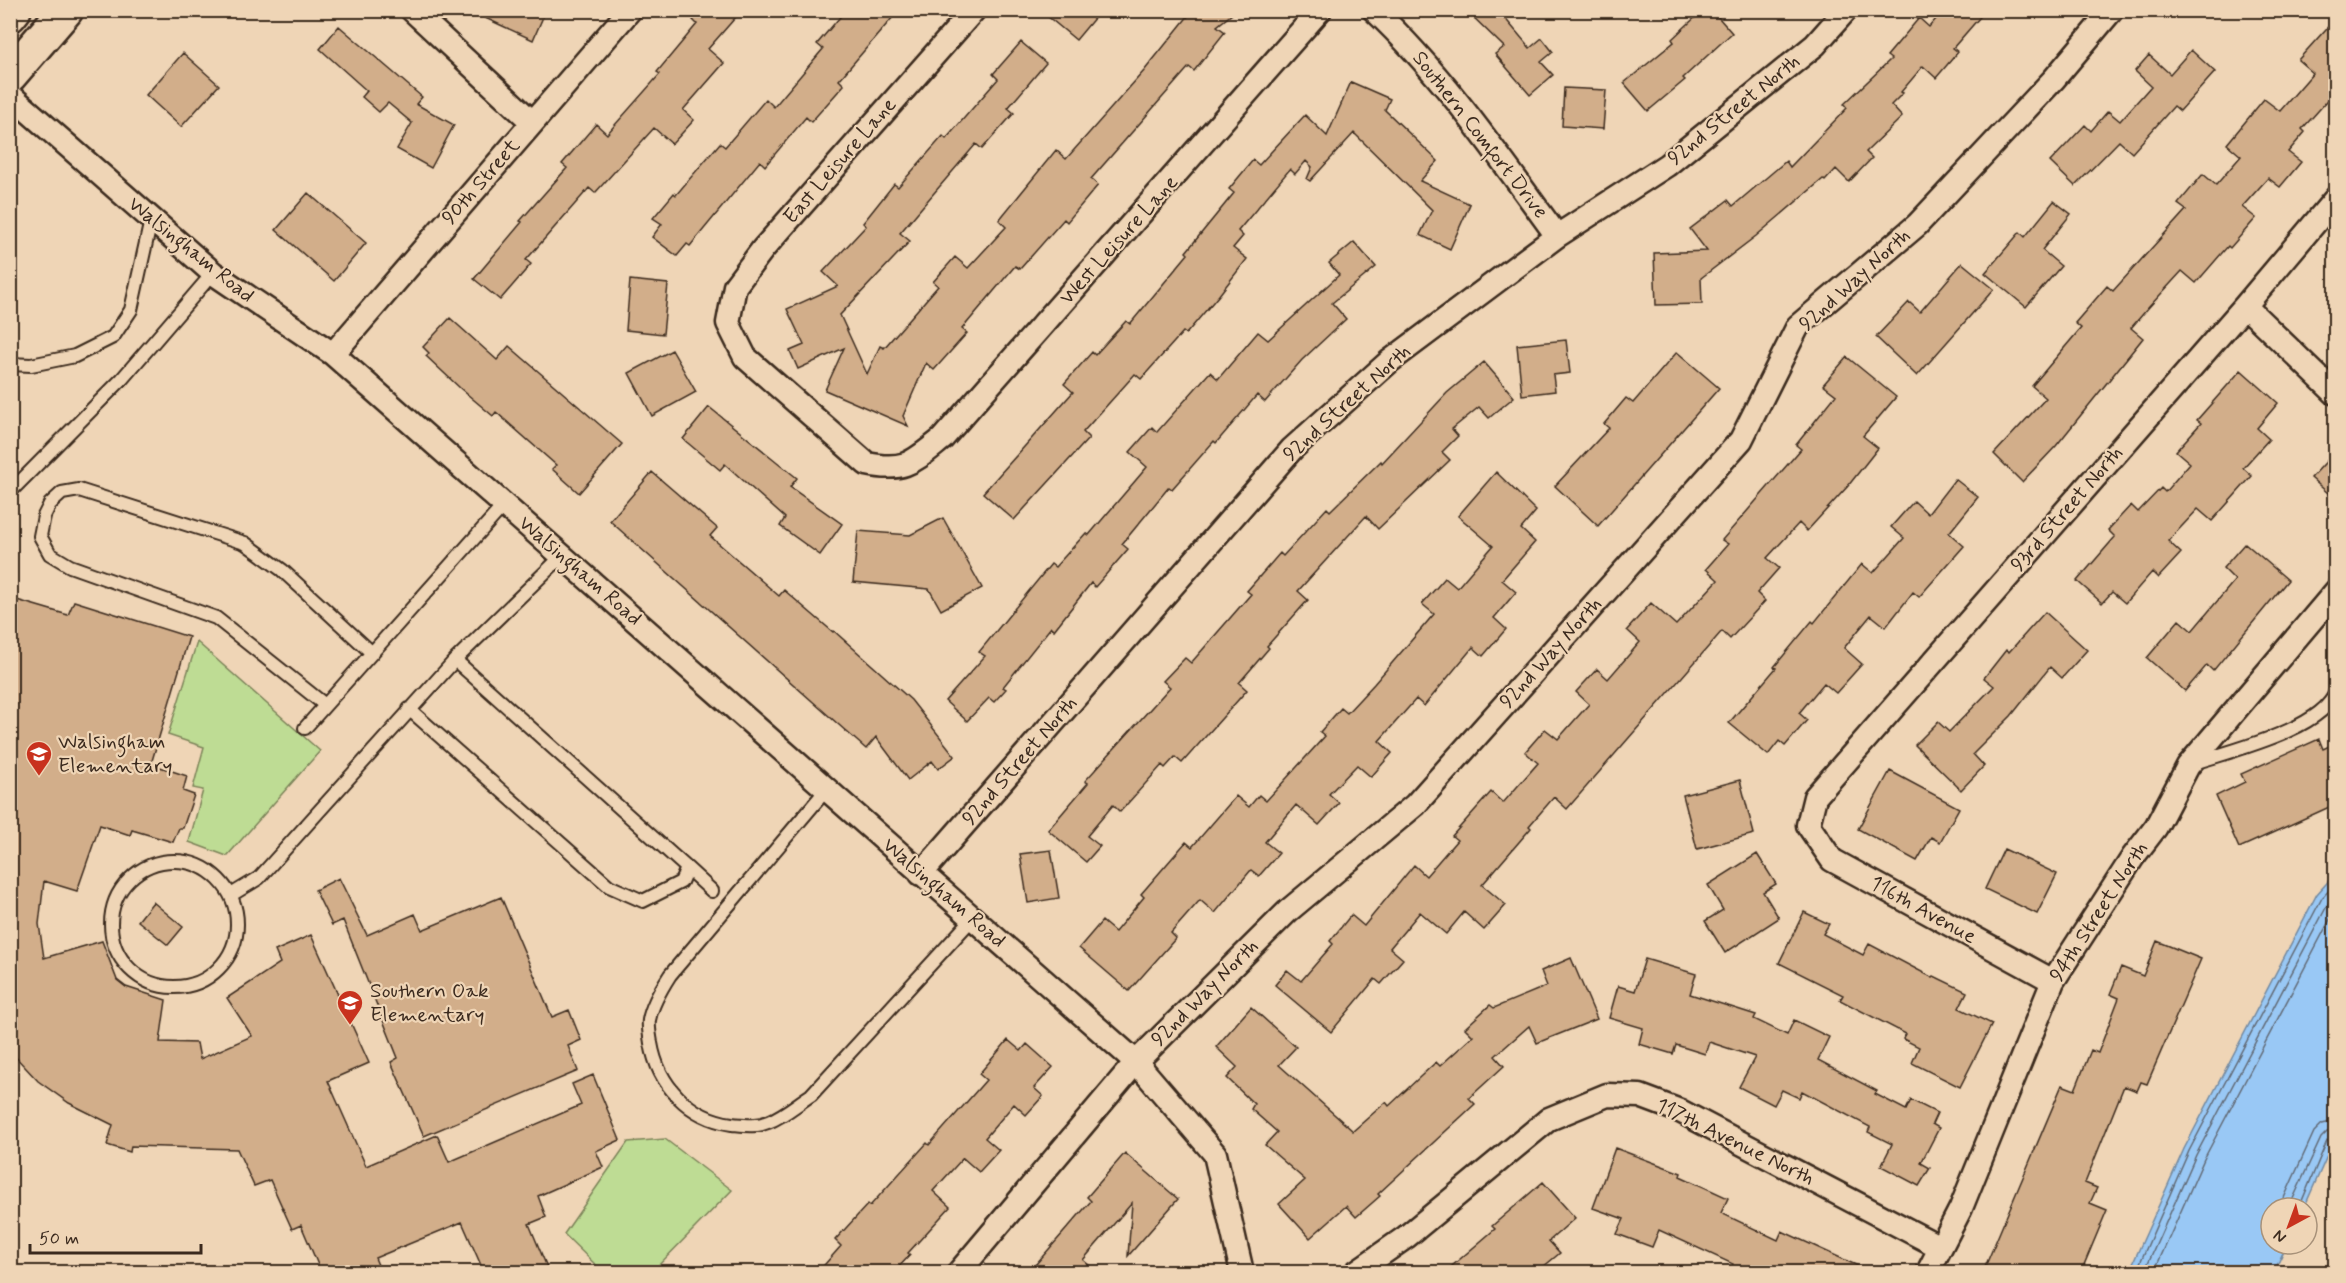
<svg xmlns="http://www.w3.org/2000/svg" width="2346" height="1283" font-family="Mynerve,sans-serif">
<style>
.green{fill:#bedc94;stroke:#7c8359;stroke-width:1.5}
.water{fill:#99c8f5;stroke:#73899f;stroke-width:1.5}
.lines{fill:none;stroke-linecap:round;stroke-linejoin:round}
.shore{stroke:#616974;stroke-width:1.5}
.building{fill:#d2ae8a;stroke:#3b2a1e;stroke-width:1.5}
.service-casing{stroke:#3b2a1e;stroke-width:16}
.minor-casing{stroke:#3b2a1e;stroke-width:27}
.secondary-casing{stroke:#3b2a1e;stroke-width:38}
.service{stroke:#efd5b6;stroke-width:12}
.minor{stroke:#efd5b6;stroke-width:22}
.secondary{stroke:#efd5b6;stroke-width:33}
.labels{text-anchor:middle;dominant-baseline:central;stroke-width:4.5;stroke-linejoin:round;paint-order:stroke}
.street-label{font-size:21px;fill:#3b2a1e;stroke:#efd5b6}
.poi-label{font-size:21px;fill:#3b2a1e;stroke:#efd5b6;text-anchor:start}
</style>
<rect width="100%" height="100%" fill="#efd5b6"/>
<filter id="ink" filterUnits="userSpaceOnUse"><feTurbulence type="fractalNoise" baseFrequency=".0167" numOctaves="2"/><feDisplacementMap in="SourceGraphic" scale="12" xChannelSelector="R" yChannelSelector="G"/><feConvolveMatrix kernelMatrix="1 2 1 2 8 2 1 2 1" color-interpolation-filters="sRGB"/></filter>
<g filter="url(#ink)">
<path class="green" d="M197,642L320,751L227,856L189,842L203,790L193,788L204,747L168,735Z
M665,1139L732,1190L652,1272H603L564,1234L628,1142Z"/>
<path class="water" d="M2335,874V1138L2304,1208H2271V1244H2287L2274,1272H2129L2184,1149L2317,894Z"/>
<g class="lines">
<path class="shore" d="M2282,1208L2284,1198L2314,1132L2322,1124L2336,1121
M2291,1208L2292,1201L2321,1138L2327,1132L2336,1130
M2299,1208L2327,1141L2336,1137
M2136,1272L2189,1151L2322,898L2336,883
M2144,1272L2196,1155L2329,902L2336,894
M2154,1272L2204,1159L2336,908"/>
</g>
<path class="building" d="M468,10H546L533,40Z
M701,10H742L708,49L724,63L683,110L694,120L672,144L654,128L595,193L589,188L526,260L531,264L500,300L474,279L522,222L520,221L567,168L562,164L596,124L607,134L660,74L657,72L697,24L693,20Z
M846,10H899L839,80L844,85L811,122L806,117L765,166L760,161L690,246L687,244L677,256L652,237L662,224L653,218L674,193L676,195L720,143L725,147L766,99L774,107L823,49L817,44Z
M1040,10H1101L1076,40Z
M1193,10H1237L1217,26L1225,32L1194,71L1189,67L1091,179L1098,185L1067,222L1064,219L1020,269L1015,266L962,329L967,333L934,370L926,363L903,416L908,426L825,390L844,348L798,369L790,351L804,345L787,309L838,286L823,272L866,226L863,223L894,184L898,187L943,136L946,139L998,79L993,74L1021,42L1046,63L1008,108L1014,113L982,149L976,144L922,207L900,233L910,241L840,315L867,374L880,346L884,348L938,286L933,282L955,257L968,268L1006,227L999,220L1056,150L1066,159L1144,71Z
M1466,10H1498L1530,48L1542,38L1553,52L1541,62L1553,75L1530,95L1495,54L1504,47Z
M1703,10H1712L1732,33L1683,78L1685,80L1648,111L1624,83L1674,42L1672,39Z
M1944,10H1986L1953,48L1958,52L1936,78L1923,66L1901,92L1903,93L1891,105L1902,117L1866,152L1872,158L1849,182L1836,169L1825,181L1823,179L1756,236L1701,278L1702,304L1656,305L1654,253L1707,251L1690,229L1728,200L1733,206L1786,161L1790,167L1847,108L1844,104L1891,59L1887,56L1919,18L1929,27Z
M2336,18V91L2302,129L2305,132L2288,152L2301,162L2280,187L2268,178L2242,207L2256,218L2230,248L2228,246L2196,283L2182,271L2149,307L2131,328L2143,338L2056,446L2022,482L1994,454L2046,398L2032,386L2081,328L2075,323L2107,286L2113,291L2186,210L2178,204L2203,174L2216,185L2241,156L2227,144L2264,99L2280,111L2313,73L2298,60Z
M339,26L422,97L416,104L454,125L431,168L397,149L412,123L388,103L379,112L362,97L367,91L320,49Z
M2191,50L2215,72L2180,111L2174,106L2132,153L2119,141L2075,186L2050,162L2085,125L2091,131L2108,111L2120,121L2151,86L2135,71L2149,55L2170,74Z
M183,53L219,85L181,127L146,95Z
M1351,82L1390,99L1385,110L1438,161L1420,181L1470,204L1450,249L1420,235L1432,210L1354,133L1310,181L1307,179L1312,167L1306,161L1295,174L1290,169L1238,231L1243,236L1233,248L1247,259L1219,295L1186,334L1183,332L1141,379L1135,374L1083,432L1089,438L1014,520L983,493L1073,392L1064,384L1092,352L1095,355L1126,321L1130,324L1188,254L1186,252L1234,193L1229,189L1253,160L1259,165L1305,115L1327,136Z
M1564,88L1606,90L1603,129L1562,126Z
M308,193L366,243L334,281L276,230Z
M2054,201L2071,214L2042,250L2061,266L2026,307L1985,273L2020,232L2025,237Z
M1354,242L1376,267L1332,303L1346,319L1302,360L1265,402L1257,395L1216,443L1214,441L1172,489L1169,487L1122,544L1128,549L1095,587L1091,583L1054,630L1051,627L1003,687L1006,689L994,702L989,698L967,721L945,701L985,656L979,652L1051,564L1055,567L1086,533L1089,535L1147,467L1130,452L1152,427L1157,432L1210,372L1218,379L1258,332L1268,340L1339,275L1329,263Z
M1962,263L1994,289L1917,376L1876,337L1909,302L1920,312Z
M630,280L668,284L663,334L626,330Z
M450,318L497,360L509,346L622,444L579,493L552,469L556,465L496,412L493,416L461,389L426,356L429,353L423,347Z
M1566,340L1570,373L1553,375L1555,391L1522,395L1517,345Z
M672,350L696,392L652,416L629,373Z
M1677,352L1719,388L1598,526L1555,486L1609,428L1604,424L1626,398L1633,403Z
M1847,357L1896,397L1863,436L1878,448L1848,486L1807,531L1799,523L1767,558L1779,568L1757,593L1765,601L1730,639L1722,631L1567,809L1554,797L1529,826L1531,828L1482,885L1506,905L1484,930L1464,912L1446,934L1420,912L1390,948L1403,959L1381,984L1375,979L1331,1032L1275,985L1287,970L1301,981L1333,944L1330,941L1351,915L1364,926L1414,865L1426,876L1457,840L1452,836L1491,792L1503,803L1538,763L1525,752L1545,729L1558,739L1589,704L1576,692L1597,669L1608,679L1640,642L1627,630L1651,603L1676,625L1718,580L1706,569L1728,544L1722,540L1801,449L1796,445L1836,395L1823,385Z
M1484,362L1514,397L1489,418L1479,407L1452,429L1458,436L1442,452L1450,460L1378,529L1366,516L1298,591L1308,600L1267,646L1269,648L1239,683L1247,690L1182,763L1175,757L1165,768L1162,765L1120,812L1113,805L1087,836L1100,846L1086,862L1048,830L1088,783L1085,781L1170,687L1163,681L1185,658L1191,663L1251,594L1247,591L1280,553L1283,556L1327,508L1330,511L1381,461L1382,463L1447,393Z
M2241,370L2278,403L2257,428L2269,439L2243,468L2252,476L2212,521L2198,509L2168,541L2181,553L2158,578L2152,572L2125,603L2112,592L2102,603L2077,581L2115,537L2108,530L2131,505L2138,512L2161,488L2165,492L2190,463L2176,451L2201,423L2197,420Z
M709,407L797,478L790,487L842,524L820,555L780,526L785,518L725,464L720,470L683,439Z
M2336,451V500L2311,478Z
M652,472L717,528L710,536L779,596L784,590L833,632L834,631L911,700L955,756L938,769L932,761L908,780L876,737L866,749L610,521Z
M1496,472L1536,511L1521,529L1535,542L1502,580L1516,592L1494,618L1506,629L1483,656L1473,647L1424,706L1416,699L1379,741L1392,753L1371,777L1357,765L1329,794L1339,803L1319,825L1296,805L1265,842L1279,853L1259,876L1251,870L1215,913L1200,900L1171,933L1176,938L1129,991L1079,948L1102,921L1115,932L1144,897L1141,894L1186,842L1192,847L1236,796L1249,807L1259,795L1266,801L1325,736L1320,732L1341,708L1347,713L1374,684L1434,614L1422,604L1445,578L1457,588L1493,546L1458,516Z
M1955,479L1978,497L1949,533L1964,546L1919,597L1913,592L1886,627L1871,615L1844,648L1862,664L1836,693L1824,683L1799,713L1807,720L1785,746L1779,741L1768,755L1729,723L1776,668L1774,667L1812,621L1814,623L1862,564L1873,573L1904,538L1891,527L1914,501L1928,514Z
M943,518L982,588L941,610L929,589L853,582L858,531L910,535Z
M2245,543L2288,580L2213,671L2207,665L2185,691L2147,658L2179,620L2192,631L2235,580L2223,568Z
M10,598L68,615L74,601L189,637L151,764L187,776L183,791L194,795L183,828H179L173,842L132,830L130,835L100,825L77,891L44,881L39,924L44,958L102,941L117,980L126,987L166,1000L160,1042L197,1043L200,1059L252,1036L227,998L280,963L275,951L311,935L369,1063L328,1081L366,1166L437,1135L449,1162L581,1105L572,1084L593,1075L620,1140L596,1151L603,1167L538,1196L546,1217L529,1224L549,1272H484L462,1222L375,1258L381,1272H321L301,1225L292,1229L270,1180L254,1186L237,1149L131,1146L130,1152L107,1145L113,1125L69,1103L38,1081L10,1051Z
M2045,612L2087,650L2062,678L2050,667L2011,716L1973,754L1984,766L1961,790L1915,745L1938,722L1949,732L1994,686L1984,678L2006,650L2009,652Z
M2319,739L2323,749L2336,743V804L2239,848L2216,796L2245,782L2241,774Z
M1890,771L1959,808L1940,842L1931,837L1917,861L1858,829Z
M1740,780L1754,834L1697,849L1683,795Z
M2004,849L2057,874L2037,914L1985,889Z
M1051,850L1059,898L1028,903L1020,854Z
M1757,854L1776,884L1763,892L1779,918L1725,953L1705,921L1723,910L1708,885Z
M339,878L367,935L415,914L422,930L501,897L552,1017L569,1010L581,1040L568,1046L578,1071L424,1136L391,1062L398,1058L343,920L332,925L315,890Z
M153,902L183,927L168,945L138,921Z
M1804,912L1829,924L1823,934L1863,955L1869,944L1933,978L1934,976L1967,992L1959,1008L1992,1024L1960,1087L1912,1063L1919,1047L1903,1039L1906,1034L1840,1000L1843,995L1779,963Z
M2157,941L2201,959L2147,1084L2141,1082L2137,1091L2124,1086L2085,1183L2097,1188L2090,1203L2107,1210L2081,1272H1997L1985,1267L2062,1085L2075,1090L2091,1050L2098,1053L2119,998L2110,994L2121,967L2143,976Z
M1571,958L1597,1019L1537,1043L1529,1026L1495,1056L1504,1066L1469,1098L1475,1104L1378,1194L1380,1196L1356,1217L1346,1206L1310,1238L1279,1204L1305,1180L1265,1145L1277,1132L1251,1109L1254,1104L1227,1078L1237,1067L1216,1047L1251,1007L1296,1047L1279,1065L1353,1131L1386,1102L1389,1106L1436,1062L1440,1066L1473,1036L1465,1028L1490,1005L1494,1008L1547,986L1541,971Z
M1645,959L1696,974L1690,994L1756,1015L1754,1019L1787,1035L1794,1020L1829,1037L1818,1060L1877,1091L1875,1094L1906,1110L1911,1100L1937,1113L1932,1124L1939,1128L1921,1163L1930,1168L1919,1186L1881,1166L1892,1144L1868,1132L1870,1127L1802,1091L1799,1098L1782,1090L1774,1105L1739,1087L1755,1057L1709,1042L1705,1054L1676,1045L1673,1054L1639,1044L1643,1028L1609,1018L1618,986L1635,991Z
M1008,1040L1021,1051L1027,1044L1053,1067L1034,1088L1043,1096L1026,1115L1014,1104L985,1138L999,1150L979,1172L963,1158L933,1191L950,1207L908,1253L910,1255L894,1272H818L841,1246L835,1240L868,1204L870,1206L927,1143L929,1145L986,1080L979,1074Z
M1615,1148L1681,1173L1680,1176L1728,1198L1721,1213L1778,1240L1782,1231L1871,1272H1746L1732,1266L1733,1264L1659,1230L1652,1247L1617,1234L1624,1219L1593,1208Z
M1125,1153L1178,1199L1128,1256L1132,1203L1083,1260L1097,1272H1029L1091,1201L1087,1197Z
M1543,1182L1575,1218L1549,1241L1560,1253L1537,1272H1445L1495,1229L1492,1226Z"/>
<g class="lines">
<g class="service-casing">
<path id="service" d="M10,364L31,365L75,356L113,337L131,310L151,220
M10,492L122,379L213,273
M325,705L216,618L70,566L50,554L40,536L44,516L50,504L62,493L79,490L245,543L282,570L372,653
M409,709L609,886L643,901L681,882L687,868L455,660
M305,728L504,505
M2194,763C2230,751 2324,729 2336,691
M826,790L670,975C661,989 652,1004 649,1020C648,1027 650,1036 651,1043C658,1085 689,1118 732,1124C744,1125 757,1127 768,1122C784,1116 797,1104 811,1095L973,918
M111 924a63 63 0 1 1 126 0a63 63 0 1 1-126 0Z
M687,868L712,891
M231,895L259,878L455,660L563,555"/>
</g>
<g class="minor-casing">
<path id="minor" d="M412,10L532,122
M974,10L763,249L735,286L728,323L745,357L867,464C905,472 913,462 942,439L1320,10
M1374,10C1445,77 1500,158 1557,236
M10,95L213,273L333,354L1136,1062L1215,1154L1242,1272
M2245,306L2335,393
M333,354L630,10
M921,874L1292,449L1390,361L1557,236L1667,165L1815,45L1846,10
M2053,981L1832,860L1808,825L1815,797L2245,306L2336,198
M959,1272L1136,1062L1288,911L1415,805L1741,440L1798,326L1917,225L2054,79L2112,10
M1356,1272L1406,1237L1549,1119L1607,1095L1640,1096L1680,1111L1940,1247
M1928,1272L1961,1208L2053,981L2133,857L2156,827L2188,766L2336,591"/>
</g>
<g class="secondary-casing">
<path id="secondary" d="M10,15L14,10
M10,75L66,10"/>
</g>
<use href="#service" class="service"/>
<use href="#minor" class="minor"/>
<use href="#secondary" class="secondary"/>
</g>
</g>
<defs>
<g id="school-pin" transform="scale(1.35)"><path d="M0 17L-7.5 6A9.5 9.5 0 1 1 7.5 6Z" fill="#c8321e" stroke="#efd5b6"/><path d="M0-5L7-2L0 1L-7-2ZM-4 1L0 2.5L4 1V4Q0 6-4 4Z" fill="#fff"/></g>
</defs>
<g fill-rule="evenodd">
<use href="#school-pin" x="39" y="754"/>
<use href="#school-pin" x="350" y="1003"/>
</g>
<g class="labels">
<g class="street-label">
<text transform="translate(1734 110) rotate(-39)">92nd Street North</text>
<text transform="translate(1480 135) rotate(52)">Southern Comfort Drive</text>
<text transform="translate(840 161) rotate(-49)">East Leisure Lane</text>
<text transform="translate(481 182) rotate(-49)">90th Street</text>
<text transform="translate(1119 240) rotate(-48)">West Leisure Lane</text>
<text transform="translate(191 250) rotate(39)">Walsingham Road</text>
<text transform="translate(1855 280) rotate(-42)">92nd Way North</text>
<text transform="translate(1347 403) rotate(-42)">92nd Street North</text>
<text transform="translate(2067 509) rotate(-49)">93rd Street North</text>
<text transform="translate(580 571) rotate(41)">Walsingham Road</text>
<text transform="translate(1551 653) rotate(-48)">92nd Way North</text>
<text transform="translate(1020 761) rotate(-49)">92nd Street North</text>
<text transform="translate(944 893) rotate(41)">Walsingham Road</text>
<text transform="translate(1923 910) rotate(29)">116th Avenue</text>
<text transform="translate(2099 912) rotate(-57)">94th Street North</text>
<text transform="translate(1205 993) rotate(-45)">92nd Way North</text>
<text transform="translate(1735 1142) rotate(26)">117th Avenue North</text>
</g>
<g class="poi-label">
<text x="58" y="742">Walsingham<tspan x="58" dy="24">Elementary</tspan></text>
<text x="370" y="991">Southern Oak<tspan x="370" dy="24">Elementary</tspan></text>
</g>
</g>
<rect width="2346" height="1283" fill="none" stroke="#efd5b6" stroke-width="36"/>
<rect x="18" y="18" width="2310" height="1247" fill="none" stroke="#3b2a1e" stroke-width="2" filter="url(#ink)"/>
<g transform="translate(2289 1226) rotate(221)"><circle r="28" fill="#efd5b6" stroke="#a79179" stroke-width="1.5"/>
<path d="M0-4.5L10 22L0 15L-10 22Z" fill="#c8321e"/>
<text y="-9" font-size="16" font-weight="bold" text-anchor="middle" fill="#3b2a1e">N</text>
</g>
<path d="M30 1244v9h171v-9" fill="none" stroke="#3b2a1e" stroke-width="3"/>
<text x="39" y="1244" font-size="18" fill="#3b2a1e" stroke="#efd5b6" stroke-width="4.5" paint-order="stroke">50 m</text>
</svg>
